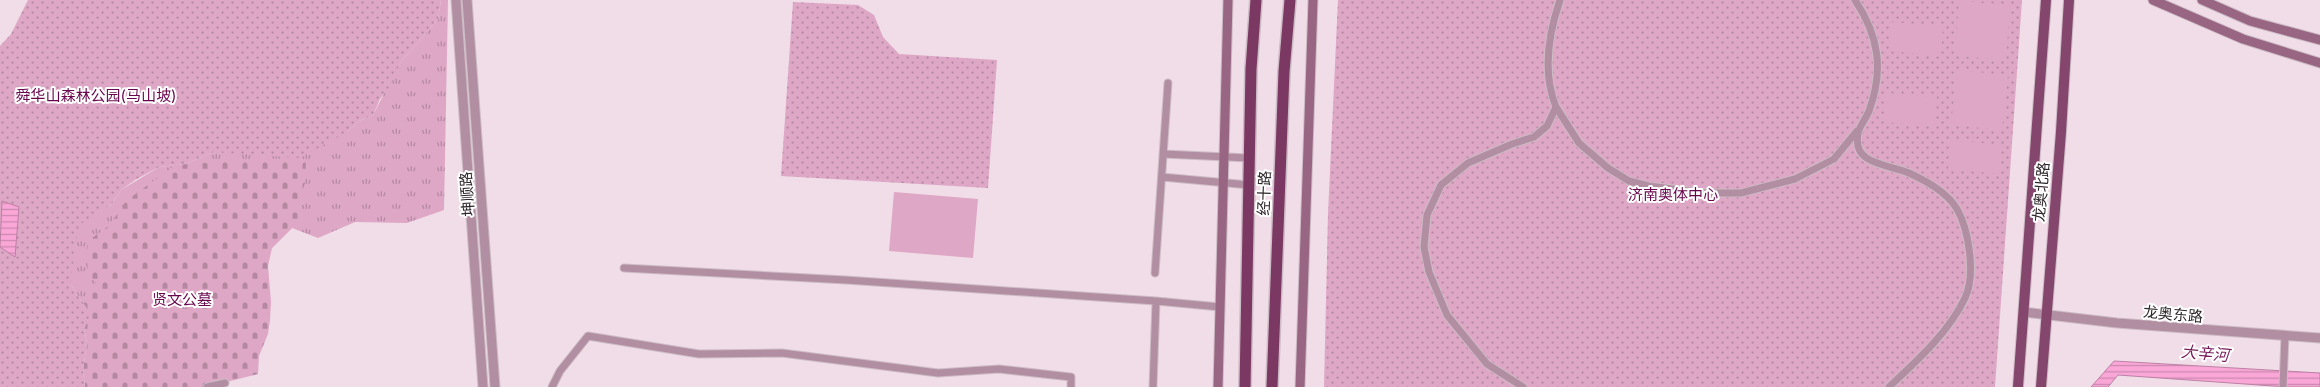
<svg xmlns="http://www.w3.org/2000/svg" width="2320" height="387" font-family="Inter,'Noto Sans SC',sans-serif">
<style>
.grass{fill:url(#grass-tufts)}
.cemetery{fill:url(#cemetery-stones)}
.park{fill:url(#park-dots)}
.pitch{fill:#dea7c6}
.water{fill:url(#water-rules);stroke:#bc80a4}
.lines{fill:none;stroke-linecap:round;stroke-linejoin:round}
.minor-casing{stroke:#cdbcc5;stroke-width:9}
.tertiary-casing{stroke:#cdbcc5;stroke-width:11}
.secondary-casing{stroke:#cdbcc5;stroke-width:11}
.primary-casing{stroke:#cdbcc5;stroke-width:12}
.trunk-casing{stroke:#cdbcc5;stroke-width:14}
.minor{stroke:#b28ea2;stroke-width:7}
.tertiary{stroke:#b28ea2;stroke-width:9}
.secondary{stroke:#986583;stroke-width:9}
.primary{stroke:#84466c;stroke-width:10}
.trunk{stroke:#7b3862;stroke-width:11}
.labels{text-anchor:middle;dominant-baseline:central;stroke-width:4;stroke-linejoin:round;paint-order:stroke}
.park-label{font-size:15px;fill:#68054d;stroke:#fff}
.street-label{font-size:15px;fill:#2d262a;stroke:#fff}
.water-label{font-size:16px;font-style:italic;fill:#7a1d5c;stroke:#fff}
</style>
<defs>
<pattern id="grass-tufts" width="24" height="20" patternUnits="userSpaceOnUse" patternTransform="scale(1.25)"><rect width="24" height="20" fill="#dea7c6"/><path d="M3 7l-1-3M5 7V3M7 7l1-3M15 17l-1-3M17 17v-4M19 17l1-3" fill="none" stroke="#b488a1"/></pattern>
<pattern id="cemetery-stones" width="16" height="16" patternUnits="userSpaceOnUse" patternTransform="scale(1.25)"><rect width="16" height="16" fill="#dea7c6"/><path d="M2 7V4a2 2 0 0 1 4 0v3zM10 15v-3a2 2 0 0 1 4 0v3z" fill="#b488a1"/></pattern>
<pattern id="park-dots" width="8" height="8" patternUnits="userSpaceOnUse" patternTransform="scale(1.25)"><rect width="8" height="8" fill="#dea7c6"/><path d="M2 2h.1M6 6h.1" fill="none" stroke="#b488a1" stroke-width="1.8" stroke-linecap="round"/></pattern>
<pattern id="water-rules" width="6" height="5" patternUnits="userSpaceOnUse" patternTransform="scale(1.25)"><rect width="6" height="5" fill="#faa7d8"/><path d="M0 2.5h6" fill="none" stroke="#cb88af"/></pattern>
</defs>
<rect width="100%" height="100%" fill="#f0dde7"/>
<path class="grass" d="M441,0H448L444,210L407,223L355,222L318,238L292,228L272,248L133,295L83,303L70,284L24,254L111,205L121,190L159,167L185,164L214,152L347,132L359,121L373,115L400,63L438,19Z"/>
<path class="cemetery" d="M258,159L306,160L305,183L298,203V218L292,228L272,248L268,266L271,302L270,320L268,334L259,356L258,374L207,387H85L83,370L87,343L84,329L90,314L83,303L95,290L96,282C83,269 85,258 88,241L110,225L126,201L175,165Z"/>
<path class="park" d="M28,0H441L438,19L400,63L390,86L380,99L373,115L359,121L347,132L300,158L214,152L185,164L159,167L135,180L121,190L111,205L79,225L70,284L91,314L84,329L87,343L83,370L85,387H0V46L11,34Z
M1338,0H2022L1995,387H1324L1328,214Z
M793,2L858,5L874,15L883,37L899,54L997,60L988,188L781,176Z"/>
<path class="pitch" d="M1959,1L2010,5L2006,60L1955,56Z
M1891,22L1943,26L1941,56L1889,51Z
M1957,70L2008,75L2002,130L1951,125Z
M1886,93L1937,97L1935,126L1883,122Z
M1951,140L2002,145L2000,174L1948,169Z
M894,192L978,199L973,258L889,251Z"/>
<path class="water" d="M2,201L19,207L15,257L0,247Z
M2114,361L2320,373V387H2287L2118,375L2108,387H2091Z"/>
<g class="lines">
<g class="minor-casing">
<path id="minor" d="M1855,0C1879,36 1884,70 1869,111C1863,125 1855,129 1858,146C1862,165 1894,166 1909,173C1926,181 1947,192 1957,209C1969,230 1976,275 1965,298C1949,332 1917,361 1889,387
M1556,107L1579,143L1608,168L1629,181L1649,186L1704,193H1741L1795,179L1834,159L1857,131
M1163,154L1249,158
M1162,177L1249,185
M624,268L846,280L1156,301L1220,307
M1155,273L1168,83
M207,387L225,383
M552,387L560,371L588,336L699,354L782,353L938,373L999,369L1071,377V387
M1153,387L1156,301
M1523,387L1487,364L1447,315L1429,272L1424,247L1427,215L1441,185L1468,163L1512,144L1534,137L1547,126L1556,107C1542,72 1548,35 1560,0
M2283,387L2285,335"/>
</g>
<g class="tertiary-casing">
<path id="tertiary" d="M456,0L483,387
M467,0L495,387
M2024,312L2117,323L2320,338"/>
</g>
<g class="secondary-casing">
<path id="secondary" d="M2153,0L2243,39L2320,63
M2202,0L2250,21L2320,40
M1218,387L1228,0
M1300,387L1313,0"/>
</g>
<g class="primary-casing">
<path id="primary" d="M2018,387L2046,0
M2041,387L2061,132L2069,0"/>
</g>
<g class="trunk-casing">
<path id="trunk" d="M1245,387L1251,69L1256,0
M1272,387L1284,72L1290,0"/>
</g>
<use href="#minor" class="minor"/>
<use href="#tertiary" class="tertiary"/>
<use href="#secondary" class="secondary"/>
<use href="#primary" class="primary"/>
<use href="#trunk" class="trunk"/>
</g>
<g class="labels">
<g class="park-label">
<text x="96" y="95">舜华山森林公园(马山坡)</text>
<text x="1673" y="194">济南奥体中心</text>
<text x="182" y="299">贤文公墓</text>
</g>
<g class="street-label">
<text transform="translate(2041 192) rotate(-85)">龙奥北路</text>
<text transform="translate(1264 193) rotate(-88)">经十路</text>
<text transform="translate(467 194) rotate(-94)">坤顺路</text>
<text transform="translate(2173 314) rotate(5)">龙奥东路</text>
</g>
<g class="water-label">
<text transform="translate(2205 353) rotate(5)">大辛河</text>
</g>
</g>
</svg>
